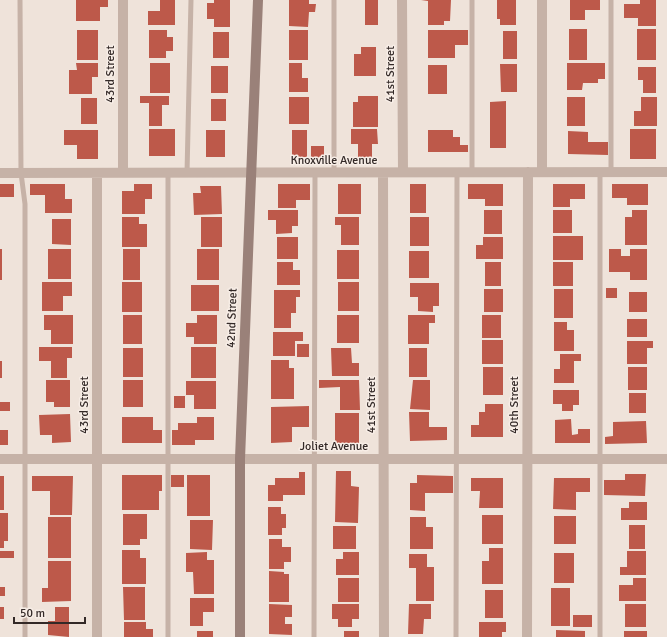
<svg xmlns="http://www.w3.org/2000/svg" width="667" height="637" font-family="Signika,sans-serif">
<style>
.building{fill:#bd594a}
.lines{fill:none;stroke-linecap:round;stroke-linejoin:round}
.lane{stroke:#c6b2a7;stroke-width:5}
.street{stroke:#c6b2a7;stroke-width:10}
.secondary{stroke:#9a8179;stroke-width:10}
.labels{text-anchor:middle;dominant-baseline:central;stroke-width:3;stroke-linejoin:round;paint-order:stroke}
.street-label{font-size:12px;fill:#332927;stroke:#f7ede6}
</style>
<rect width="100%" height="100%" fill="#efe3da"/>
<path class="building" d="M76,0H108V7H100V21H76Z
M160,0H175V25H148V11H160Z
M214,0H230V27H214V19H207V3H214Z
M289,0H309V4H316L315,12H309L308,27L289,26Z
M365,0H378V25H365Z
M421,0H451L450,21H444V25H428V1Z
M497,0H516V25H500V19H497Z
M570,0H600V10H585V20H570Z
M640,0H656V26H638V18H624V4H640Z
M569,29H587V60H569Z
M637,29H656V60H637Z
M77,30H98V60H77Z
M149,30H167V37H173V51H166V58H149Z
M289,30H308V60H289Z
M428,30H468V45H455V58H428Z
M503,31H517V59H503Z
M213,32H229V58H213Z
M361,47H376V76H354V54H361Z
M76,63H98V77H92V94H69V70H77Z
M150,63H170V93H150Z
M289,63H302V78H308V92H289Z
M567,63H605V79H598V83H583L582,90H567Z
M500,64H517V92H501Z
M428,65H447V94H428Z
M211,66H228V93H211Z
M638,67H656V93H643V80H638Z
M140,96H169V105H162V126H149V103H140Z
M358,96H378V127H353V102H358Z
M289,97H309V124H289Z
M567,97H585V126H567Z
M641,97H657V126H634V111H641Z
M81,98H97V124H81Z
M211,99H226V121H211Z
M506,101V148H490V102Z
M149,129H175V156H149Z
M351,129H377L378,144H372V159L358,160V144H351Z
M630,129H656V159H630Z
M64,130H98V159H77V145H64Z
M206,130H225V157H206Z
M292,130H307V157H292Z
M428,130H453V137H460V145H468V152H428Z
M568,131L588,132V142H608V155L568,154Z
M311,146H324V158H311Z
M0,184H14V197H0Z
M30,184H65V199H72V213H45V195H30Z
M134,184H152V199H145V214H122V191H134Z
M278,184H310V200H296V208H278Z
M338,184H361V214H338Z
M410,184H426V213H410Z
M468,184H503V206H485V199H468Z
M553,184H585V199H570V207H553Z
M612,184H648V205H627V198H612Z
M200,186H221L222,214L194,215L193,193H201Z
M268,210H298V226H292V233L276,234V220H268Z
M484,210H502V234H484Z
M553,210H572V233H553Z
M632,210H647V245H625V217H632Z
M122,217H139V224H147V247H122Z
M201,217H222V247H201Z
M335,217H359V245H341V225H335Z
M410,217H429V246H410Z
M52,219H71V245L52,244Z
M553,236H583V260H553Z
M277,237H298V259H277Z
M483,237H503V259H476V245H483Z
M0,249H2V280H0Z
M48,249H71V279H48Z
M123,249H140V280H123Z
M197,249H219V280H197Z
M609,249H621V256H630V249H647V280H630V272H609Z
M337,250H359V279H337Z
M409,251H429V278H409Z
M277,262H293V270H300V285H277Z
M485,262H501V286H485Z
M553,262H573V286H553Z
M42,282H72V296H63V311H42Z
M122,282H142V312H122Z
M338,282H359V311H338Z
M410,283H439V306H433V312L418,311V297H410Z
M191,285H219V311H191Z
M606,288H617V298H606Z
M484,289H503V312H484Z
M554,289H573V318H554Z
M274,290H300V297H296V313H291V328H274Z
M629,292H647V312H629Z
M44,315H73V344H51V330H44Z
M123,315H142V344H123Z
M197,315H217V344H194V337H186V323H197Z
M337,315H359V343H337Z
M408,315H435V323H429V344H408Z
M482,315H501V338H482Z
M627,319H647V337H627Z
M554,322H567V330H574V351H554Z
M273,332H303V341H295V356H273Z
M482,340H503V364H482Z
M627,341H653V348H647V364H627Z
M297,344H309V357H297Z
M39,347H72V358H67V378H51V361H39Z
M191,347H216V378H191Z
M123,348H143V377H123Z
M331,348H351L352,363H359V376H332Z
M409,348H427V377H409Z
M560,354H581V361H574V383H554V369H560Z
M271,360H289V368H294V399H271Z
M0,361H2V378H0Z
M483,367H503V395H483Z
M628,367H647V390H628Z
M46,380H70V407H54V402H46Z
M123,380H143V407H123Z
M319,380H359L360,410H340V387L319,388Z
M413,380H430V410L410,409Z
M186,381H216V409H194V395H186Z
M553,390H579V405H573V411H562V404H553Z
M629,393H646V413H629Z
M174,396H185V408H174Z
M0,402H10V411H0Z
M485,404H503V437H471V425H479V412H485Z
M309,406V427H292V442L271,443V407Z
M409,412H429V427H447V440L410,441Z
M335,413H359V443H335Z
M70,414L71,442L52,443V435H40L39,415Z
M122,417H153V430H162V443H122Z
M197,417H214V440H195V445H172V430H178V423H197Z
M571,419L572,435L578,434V429H590V443H555V420Z
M646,421L647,443L605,444V437L613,436V422Z
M0,430H8V445H0Z
M336,471H351V486L359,487L358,523L335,522Z
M299,472H305V495H283V501H268V485H275V478H299Z
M625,474H646L645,496L604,495V480H625Z
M122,475H162V491H159V510H122Z
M171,475H184V487H171Z
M187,475H210V516H187Z
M417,475L453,476V493H425V511L410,510V483H417Z
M0,476H4V510H0Z
M32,476H73L72,515H50V491H32Z
M471,478H503V508H479L480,491H471Z
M554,478H590V492H576V510L553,509Z
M629,502H647V520H621V508H629Z
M268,507H281V514H286V528H282V535H268Z
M0,513H8V541H4V548H0Z
M123,514H147V539H140V545H123Z
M482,515H503V544H482Z
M554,516H576V544H554Z
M48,517H71V558H48Z
M410,517H426V527H433V549H410Z
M190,520H213L212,550L190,549Z
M629,525H645V549H629Z
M333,526H356V549H333Z
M269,539H282V547H291V562H284V569H269Z
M489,548H503V584H482V561H489Z
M122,550H140V558H146V584H122Z
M0,551H14V558H0Z
M627,551H646V575H620V567H627Z
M207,552V560H214V594H194L193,572H186V553Z
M343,552H359V575H336V559H343Z
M554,553H574V583H554Z
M409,554H427V567H434V601H416V568H409Z
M48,561H71V601L42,602V588H48Z
M269,571L284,572V574H289V602H269Z
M338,578H359V602H338Z
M633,578H646V601H619V585H633Z
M0,587H5V596H0Z
M123,587H145V620H124Z
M551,588H570V626H551Z
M485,590H503V618H485Z
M190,598H214V612H203V626H190Z
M269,604L292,605V617H285V624H292V635L269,634Z
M332,604H359V619H352V627H338V619H332Z
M409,604H431V619H424L423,634H408Z
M625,604H646V627H625Z
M0,607H4V619H0Z
M55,607H69V637L48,635V621H55Z
M573,615H592V627H573Z
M124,622H146V629H153V637H124Z
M479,622H506V632H502V637H479Z
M556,630L585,631V637H556Z
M197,631H213V637H197Z
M344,631H359V637H344Z
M624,631H647V637H624Z"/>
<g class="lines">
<path class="lane" d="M20,0L21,173L25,204V637
M334,0V173
M472,0V172
M600,172V637
M611,172V0
M187,173L191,0
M168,637V173
M314,637L315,173
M456,637L457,172"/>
<path class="street" d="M123,0V173
M402,0L403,172
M542,0V172
M0,173L667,172
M97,173V637
M383,173L384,637
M0,459H667
M527,637L528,172"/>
<path class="secondary" d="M240,637V459L258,0"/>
</g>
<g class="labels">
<g class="street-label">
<text transform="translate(110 74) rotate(-90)">43rd Street</text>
<text transform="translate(390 74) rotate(-90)">41st Street</text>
<text x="334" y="160">Knoxville Avenue</text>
<text transform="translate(232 318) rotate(-88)">42nd Street</text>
<text transform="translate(84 405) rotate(-90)">43rd Street</text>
<text transform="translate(371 405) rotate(-90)">41st Street</text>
<text transform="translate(514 405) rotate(-90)">40th Street</text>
<text x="334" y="446">Joliet Avenue</text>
</g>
</g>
<path d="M14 617v6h71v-6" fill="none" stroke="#332927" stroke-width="2"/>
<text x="20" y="617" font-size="12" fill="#332927" stroke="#f7ede6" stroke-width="3" paint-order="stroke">50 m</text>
</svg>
